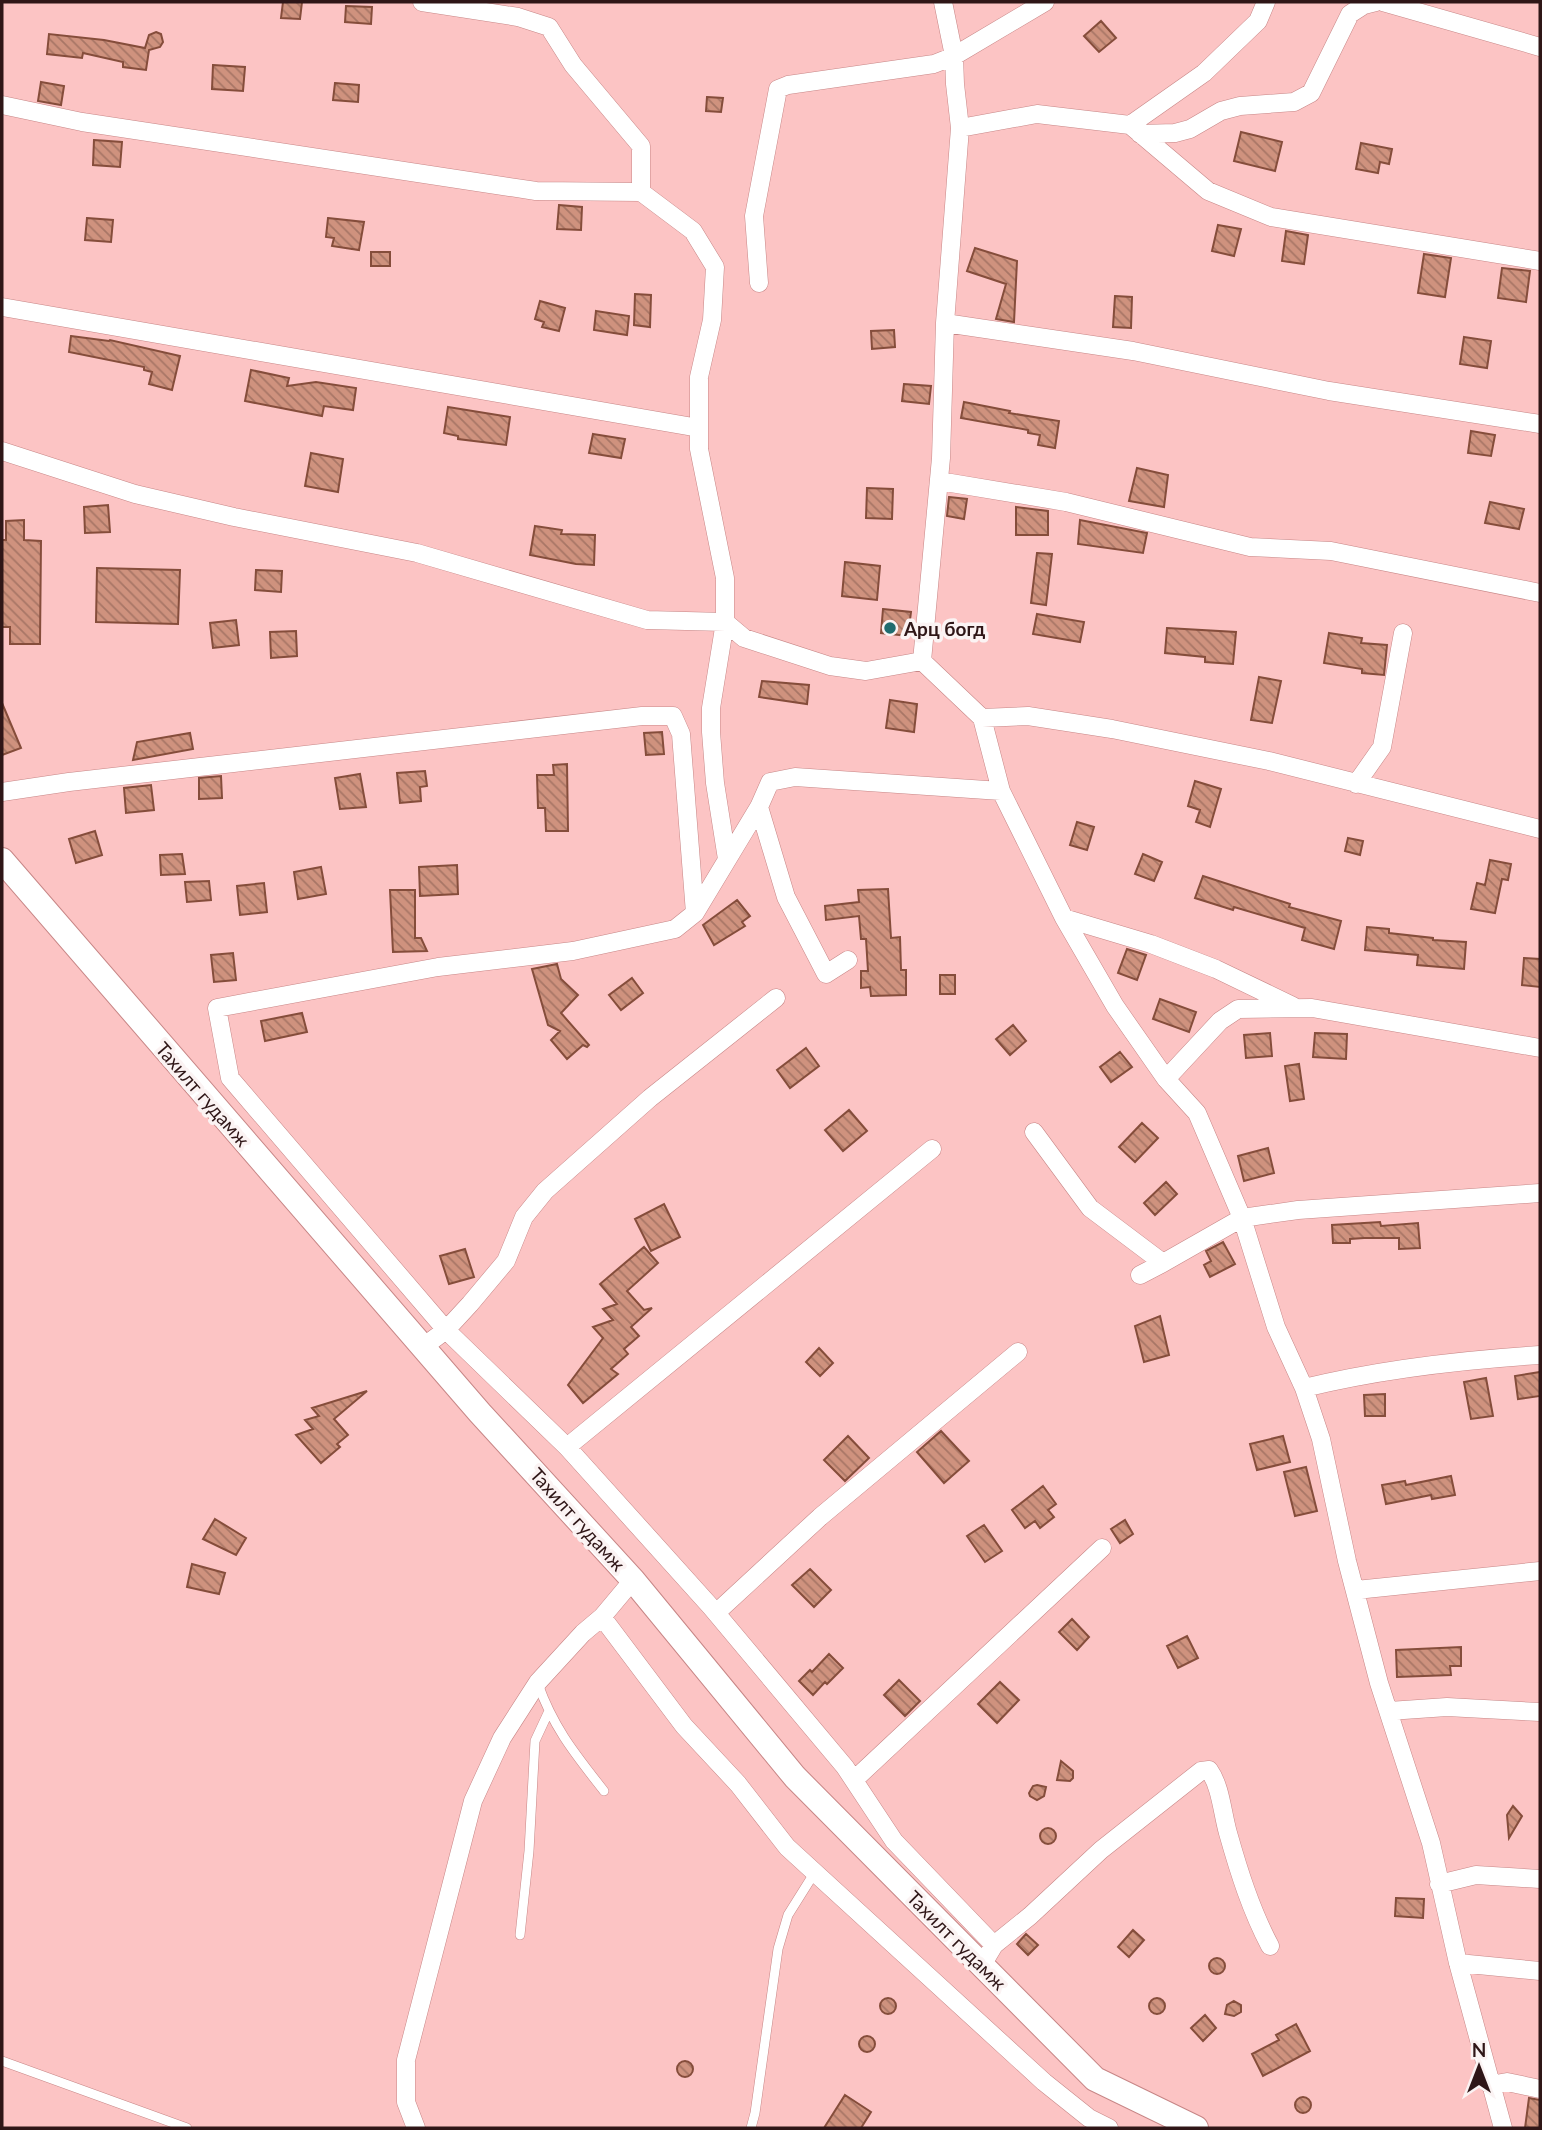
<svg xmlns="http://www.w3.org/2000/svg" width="1542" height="2130" font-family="Lato,sans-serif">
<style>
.building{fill:url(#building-back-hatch);stroke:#854d3b;stroke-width:2}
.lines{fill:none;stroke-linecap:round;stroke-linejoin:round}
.service-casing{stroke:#c78686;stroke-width:10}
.minor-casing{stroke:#c78686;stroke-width:19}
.secondary-casing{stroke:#c78686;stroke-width:26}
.service{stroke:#fff;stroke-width:9}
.minor{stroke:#fff;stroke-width:18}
.secondary{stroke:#fff;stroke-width:24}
.poi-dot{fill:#206c6f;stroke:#fbf3f3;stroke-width:2.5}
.labels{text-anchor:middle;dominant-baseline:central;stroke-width:7;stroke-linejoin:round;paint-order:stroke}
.poi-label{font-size:19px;font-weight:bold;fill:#2f1617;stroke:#fbf3f3;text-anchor:start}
.street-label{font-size:19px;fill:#2f1617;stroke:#fbf3f3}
</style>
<defs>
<pattern id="building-back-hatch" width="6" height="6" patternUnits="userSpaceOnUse" patternTransform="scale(1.75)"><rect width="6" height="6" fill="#cf927e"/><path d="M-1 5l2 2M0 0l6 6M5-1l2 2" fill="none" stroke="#a87666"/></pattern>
</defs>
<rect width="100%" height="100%" fill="#fcc4c4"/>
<path class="building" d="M283,2H302L300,19L281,18Z
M346,6L372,7L371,24L345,22Z
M1101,21L1116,38L1099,52L1084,36Z
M156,32L161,34L163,42L160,47L149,50L146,70L123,67V62L83,53L82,58L47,54L49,34L104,40L145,48L149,35Z
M213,65L245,67L243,91L212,89Z
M41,82L64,86L61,105L38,101Z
M335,83L359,85L358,102L333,100Z
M707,97L723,98L721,112L706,111Z
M1241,132L1282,142L1275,171L1234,161Z
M94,140L122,142L120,167L93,165Z
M1361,143L1392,149L1389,164L1380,162L1378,173L1356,169Z
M559,205L582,207L581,230L557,229Z
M87,218L113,220L111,242L85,240Z
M328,218L364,222L359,250L332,246L334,238L326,237Z
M1218,225L1241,229L1234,256L1212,251Z
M1286,231L1308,235L1304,264L1282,261Z
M975,248L1017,261L1014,322L996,319L1006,284L967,271Z
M371,252H390V266H371Z
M1424,254L1451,258L1445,297L1418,293Z
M1502,268L1530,271L1526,302L1498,298Z
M635,294L651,295L650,327L634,325Z
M1115,296L1132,297L1131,328L1113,327Z
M540,301L565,308L559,331L542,327L544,322L535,319Z
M596,311L629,316L627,335L594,330Z
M894,330L895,347L872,349L871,331Z
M71,336L109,341L110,340L180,356L172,390L149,384L152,372L144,370V367L69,352Z
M1464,337L1491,341L1487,368L1460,364Z
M251,370L289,378L287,386L316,382L356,388L353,410L324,406L322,416L245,401Z
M904,384L931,386L929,404L902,401Z
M964,402L1010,411L1009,413L1059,421L1055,448L1038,445L1040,435L1028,433V430L961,418Z
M448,407L510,417L506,445L458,439V436L444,433Z
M1471,431L1495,435L1491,456L1468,453Z
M593,434L625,439L621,458L589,453Z
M311,453L343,459L338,492L305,486Z
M1137,468L1168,475L1164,507L1129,501Z
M867,488L893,489L892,519L866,518Z
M949,497L967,499L964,519L947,516Z
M1490,502L1524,509L1519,529L1485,523Z
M108,505L110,532L85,533L84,507Z
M1016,507L1048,511V535H1016Z
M24,520V540L41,541L40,644H10V627H2V540H6V521Z
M1080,520L1147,533L1143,553L1078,544Z
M535,526L562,530L561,534L595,535L594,565L576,564L530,555Z
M1037,553L1052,554L1046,605L1031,603Z
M845,562L880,566L877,600L842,596Z
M97,568L180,570L178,624L96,622Z
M256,570L282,571L281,592L255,590Z
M883,609L911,612L908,636L881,633Z
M1037,614L1084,622L1080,642L1033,634Z
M236,620L239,645L213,648L210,623Z
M1167,628L1236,632L1233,664L1205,662V657L1165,653Z
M296,631L297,656L271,658L270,632Z
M1329,633L1362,638L1361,643L1387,645L1384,675L1362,673V669L1324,663Z
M1259,677L1281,681L1272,723L1251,720Z
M762,681L809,685L807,704L759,697Z
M890,700L917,704L914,732L886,728Z
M2,703L21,748L2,755Z
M662,732L664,754L646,755L644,733Z
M190,733L193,749L133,760L137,742Z
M567,764L568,831H546L545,808H538L537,775H554L553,765Z
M425,771L427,786L420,787L421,801L400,803L397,773Z
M360,774L366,807L340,809L335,778Z
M221,776L222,798L199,799V778Z
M1195,781L1221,789L1210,827L1196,822L1200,810L1188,806Z
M151,785L154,810L126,813L124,788Z
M1077,822L1094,827L1087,850L1070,845Z
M95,831L102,855L76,863L69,839Z
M1348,838L1363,841L1360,855L1345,851Z
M182,854L185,874L161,875L160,855Z
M1143,854L1162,862L1154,881L1135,874Z
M1490,860L1511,864L1508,880L1502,879L1495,913L1471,909L1477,883L1485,885Z
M457,865L458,894L420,896L419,867Z
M321,867L326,894L298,899L294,872Z
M1203,876L1290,904L1289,907L1341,921L1334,949L1302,940L1305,928L1234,907L1233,910L1195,898Z
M209,881L211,900L187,902L185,882Z
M264,883L267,912L240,915L237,886Z
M888,889L891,938L900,937L901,970H906V995L871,996L870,987L861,988V971H868L866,939H861L859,916L826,920L825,906L859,902L858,890Z
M390,890H415V938H421L427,951L393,952Z
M737,900L750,916L742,922L745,926L714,945L703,925Z
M1367,927L1389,929V933L1433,938V940L1466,942L1464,969L1417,965L1418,955L1365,950Z
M1127,949L1146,955L1137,980L1118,973Z
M233,953L236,980L214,982L211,955Z
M1524,958L1540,959V987L1522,985Z
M557,964L561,979L578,995L561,1013L589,1045L587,1047L583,1045L567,1059L551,1040L560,1031L548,1025L532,969Z
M940,975H955V994H940Z
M632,978L643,993L621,1010L609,995Z
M1160,999L1196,1012L1189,1032L1153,1019Z
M302,1013L307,1032L265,1041L261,1021Z
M1013,1025L1026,1041L1010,1055L996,1039Z
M1270,1033L1272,1056L1246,1058L1244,1035Z
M1315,1033L1347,1034L1346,1059L1313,1057Z
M806,1048L819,1066L790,1088L777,1070Z
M1120,1052L1132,1067L1111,1082L1100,1067Z
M1299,1064L1304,1099L1290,1101L1285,1066Z
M849,1110L867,1131L843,1151L825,1130Z
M1142,1123L1158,1138L1135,1162L1119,1147Z
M1268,1148L1274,1173L1244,1181L1238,1156Z
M1166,1182L1177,1194L1155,1215L1144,1203Z
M664,1204L680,1237L651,1251L635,1219Z
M1380,1222L1381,1226L1418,1223L1420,1248L1399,1249V1238H1364L1350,1239V1243H1333L1332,1225Z
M1223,1242L1235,1264L1210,1277L1204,1265L1211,1261L1206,1251Z
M644,1247L658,1263L627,1291L644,1310L652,1308L631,1327L639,1336L624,1349L628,1354L611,1369L618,1374L583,1403L568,1385L603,1338L593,1327L613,1320L603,1309L617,1304L600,1284Z
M465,1249L474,1277L449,1284L440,1256Z
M1160,1316L1169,1355L1144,1362L1135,1326Z
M819,1348L833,1363L820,1376L806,1362Z
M1540,1372V1396L1518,1399L1515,1376Z
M1486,1378L1493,1416L1471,1419L1464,1382Z
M367,1391L334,1419L348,1435L337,1444L340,1447L321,1463L296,1435L313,1429L305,1420L319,1416L312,1408Z
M1385,1394V1416H1365L1364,1395Z
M941,1431L969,1461L944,1483L917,1452Z
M848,1436L869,1458L845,1481L824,1460Z
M1283,1436L1290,1462L1257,1470L1250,1444Z
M1306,1467L1317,1511L1295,1516L1284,1472Z
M1451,1476L1455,1495L1432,1499L1431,1495L1386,1504L1382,1485L1405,1481L1406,1485Z
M1043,1486L1056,1504L1048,1510L1054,1517L1040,1528L1035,1521L1025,1528L1012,1510Z
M215,1519L246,1538L236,1555L203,1539Z
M1125,1520L1133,1534L1120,1543L1111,1529Z
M984,1525L1002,1551L985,1562L967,1536Z
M192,1564L225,1573L219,1594L187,1587Z
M810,1569L831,1590L814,1607L792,1585Z
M1072,1619L1089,1637L1077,1650L1059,1632Z
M1187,1636L1198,1658L1178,1668L1167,1646Z
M1461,1647V1666H1450L1451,1675L1397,1677L1396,1650Z
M829,1654L843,1668L827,1684L825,1682L813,1695L799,1681L810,1670L812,1672Z
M899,1680L920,1701L905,1716L884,1695Z
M1000,1682L1019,1700L997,1723L978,1704Z
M1061,1761L1073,1771V1778L1070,1781L1057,1780Z
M1037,1785L1046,1787L1044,1796L1037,1800L1030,1796L1029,1793L1033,1786Z
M1513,1806L1522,1816L1509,1838L1507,1815Z
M1040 1836a8 8 0 1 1 16 0a8 8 0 1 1-16 0Z
M1396,1898L1424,1899L1423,1918L1395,1916Z
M1133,1930L1144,1940L1129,1957L1118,1947Z
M1026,1934L1038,1945L1028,1955L1017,1944Z
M1209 1966a8 8 0 1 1 16 0a8 8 0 1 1-16 0Z
M880 2006a8 8 0 1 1 16 0a8 8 0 1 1-16 0Z
M1149 2006a8 8 0 1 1 16 0a8 8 0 1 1-16 0Z
M1234,2001L1241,2005V2012L1234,2016L1225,2014L1227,2005Z
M1205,2015L1216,2028L1203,2041L1191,2028Z
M1296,2024L1310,2051L1263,2076L1252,2054L1279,2040L1276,2035Z
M859 2044a8 8 0 1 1 16 0a8 8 0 1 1-16 0Z
M677 2069a8 8 0 1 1 16 0a8 8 0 1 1-16 0Z
M845,2095L871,2112L861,2128H824Z
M1295 2105a8 8 0 1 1 16 0a8 8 0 1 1-16 0Z
M1529,2098L1540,2100V2128H1525Z"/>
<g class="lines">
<g class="service-casing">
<path id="service" d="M538,1684C554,1729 576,1755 604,1791
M520,1935L529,1851L535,1741L548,1713
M2,2061L187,2128
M751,2128L755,2113L778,1949L788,1915L815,1872"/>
</g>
<g class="minor-casing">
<path id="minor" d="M943,2L954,56L955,84L960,128L945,323L941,458L922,661L982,718L1001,791L1064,918L1115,1006L1166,1079L1197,1113L1242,1218L1276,1327L1304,1388L1321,1439L1347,1561L1379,1683L1431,1843L1458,1963L1503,2128
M1383,2L1540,47
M2,105L82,122L536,191L641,192V146L573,65L549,27L518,17L422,2
M1130,125L1204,73L1258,21L1266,2
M960,128L1037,114L1130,125L1208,191L1271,217L1540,261
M1140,134L1175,133L1190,129L1221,111L1240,106L1294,102L1311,93L1350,14L1364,5L1376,2
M641,192L693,231L715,267L712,320L699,377V449L725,578V622L711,708V732L715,783L727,859
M759,283L754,216L778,89L788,85L934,64L954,56L1045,2
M2,307L699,428
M945,323L1133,351L1329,391L1540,424
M2,451L135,494L234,517L417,553L647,620L725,622L744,638L830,666L866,671L922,661
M939,481L1066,502L1250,547L1331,551L1540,593
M982,718L1028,716L1112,729L1269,761L1540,829
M1356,784L1382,747L1403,633
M2,792L69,782L642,716H673L681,734L695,913
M759,807L786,897L826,974L848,960
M1064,918L1151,944L1216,969L1293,1006
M1166,1079L1220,1021L1238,1009L1312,1008L1540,1048
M1034,1132L1090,1208L1163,1263L1242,1218L1298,1210L1540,1193
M932,1149L567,1447L446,1330L230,1078L217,1008L438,967L573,951L675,929L695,913L759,807L770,782L795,777L1001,791
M1140,1275L1163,1263
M423,1347L446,1330L470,1304L506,1261L524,1217L545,1191L650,1098L776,998
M1304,1388C1381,1369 1461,1360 1540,1355
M567,1447L711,1607L845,1767L894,1841L994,1945L982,1965
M1356,1590L1540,1571
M716,1613L820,1517L1018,1352
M602,1617L684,1726L738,1784L787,1847L1044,2082L1089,2118L1109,2128
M1389,1711L1447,1707L1540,1712
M854,1780L1102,1548
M1439,1884L1476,1875L1540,1879
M994,1945L1030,1916L1101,1850L1201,1771L1209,1770C1221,1787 1222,1812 1228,1833C1239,1872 1251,1910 1270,1946
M1458,1963L1540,1971
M1490,2085L1507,2082L1540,2089
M416,2128L406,2102V2060L473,1801L502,1738L538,1682L583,1633L602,1617L633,1580"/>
</g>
<g class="secondary-casing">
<path id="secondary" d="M2,860L480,1413L633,1580L795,1777L1095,2079L1196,2128"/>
</g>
<use href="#service" class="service"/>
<use href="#minor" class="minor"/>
<use href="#secondary" class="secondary"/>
</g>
<circle class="poi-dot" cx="890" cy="628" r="7"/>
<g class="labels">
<g class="poi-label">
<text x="904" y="628">Арц богд</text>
</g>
<g class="street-label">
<text transform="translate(203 1094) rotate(49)">Тахилт гудамж</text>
<text transform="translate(578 1519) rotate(48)">Тахилт гудамж</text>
<text transform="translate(957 1940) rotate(45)">Тахилт гудамж</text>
</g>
</g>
<rect width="1542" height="2130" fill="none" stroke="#2f1617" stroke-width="7"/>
<g transform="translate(1479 2067)" stroke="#fbf3f3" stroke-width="5" paint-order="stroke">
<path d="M0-5L12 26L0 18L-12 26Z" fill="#2f1617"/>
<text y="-10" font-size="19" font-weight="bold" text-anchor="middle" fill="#2f1617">N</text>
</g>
</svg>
